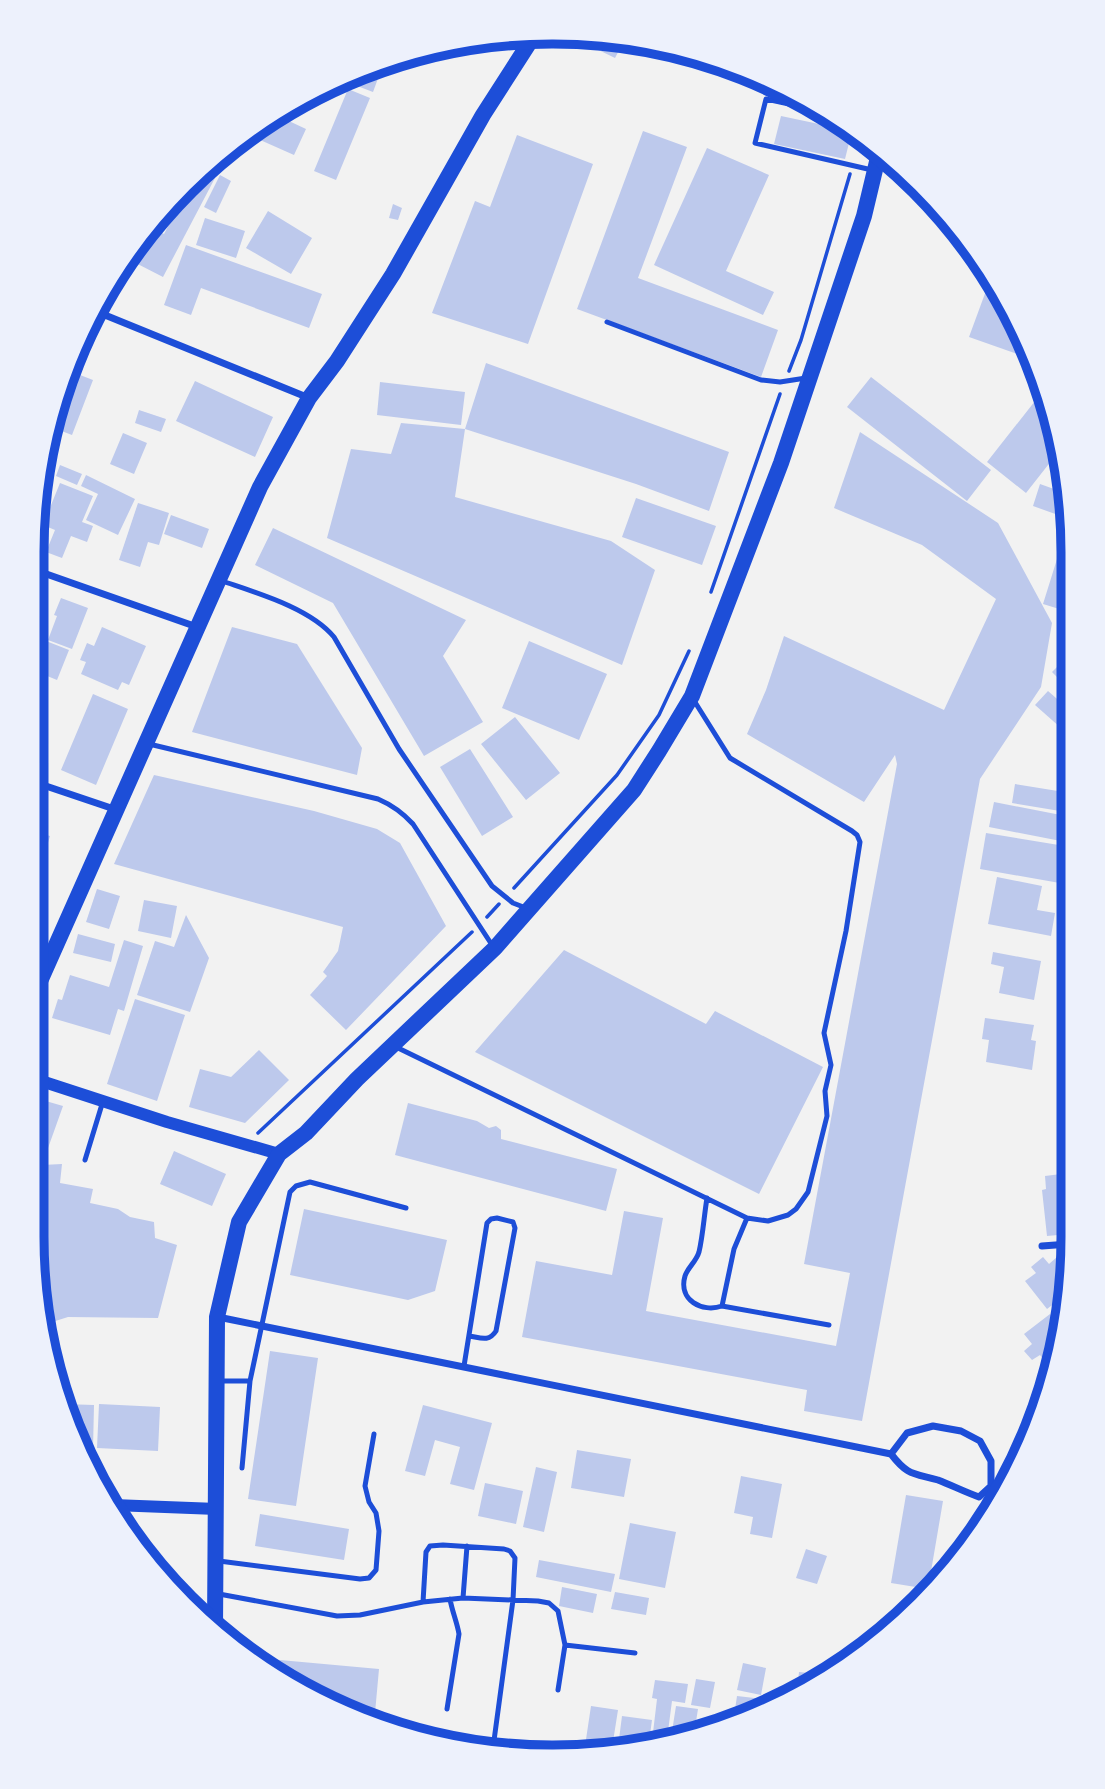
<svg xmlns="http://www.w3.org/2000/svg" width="1105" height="1789" font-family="Spectral,serif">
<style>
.building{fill:#bdc9ec}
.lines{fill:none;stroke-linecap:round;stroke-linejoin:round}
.path{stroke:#1d4ed8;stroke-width:3.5}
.service{stroke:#1d4ed8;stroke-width:5}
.minor{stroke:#1d4ed8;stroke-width:7}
.tertiary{stroke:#1d4ed8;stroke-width:12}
.primary{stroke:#1d4ed8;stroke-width:16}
.rim{fill:none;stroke:#1d4ed8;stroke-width:9}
</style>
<rect width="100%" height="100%" fill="#f2f2f2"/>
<path class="building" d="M571,33H586L625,39L615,58L570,36Z
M377,63L383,65L373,92L352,84L357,72Z
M349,76L344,88L332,83L345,77Z
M348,89L370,98L336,180L314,171Z
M274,114L306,129L294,155L247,134Z
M781,116L852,131L845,159L774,144Z
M643,131L687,147L638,278L778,330L761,377L577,309Z
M517,135L593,164L528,344L432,313L475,201L490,207Z
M707,148L769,175L726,271L774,292L763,315L654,265Z
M200,170L215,178L163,277L126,258L139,236L148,226L164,234L187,190L183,189Z
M220,175L231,181L216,213L204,207Z
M393,204L402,208L398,220L389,218Z
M268,211L312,238L291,274L246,248Z
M205,218L245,231L236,258L196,245Z
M186,245L322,294L309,328L201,288L191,315L164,305Z
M987,288L1005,294L1034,360L969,337Z
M486,363L729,452L709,511L636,484L465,429Z
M67,370L93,380L72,435L51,427Z
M871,377L991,470L967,501L847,407Z
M195,381L273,417L255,457L176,421Z
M380,382L465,392L461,425L377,415Z
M1046,387L1059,451L1026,493L987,462Z
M139,410L166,419L161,432L135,423Z
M401,423L465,429L455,497L611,541L655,570L622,665L327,538L351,449L391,454Z
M860,432L998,523L1052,623L1041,687L980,779L862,1421L804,1411L807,1390L522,1337L536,1261L612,1275L624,1211L663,1218L646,1311L836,1346L850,1273L804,1264L897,764L895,755L864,802L747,734L766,690L784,636L944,710L996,599L922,545L834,508Z
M123,433L147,443L134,474L110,464Z
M60,465L82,474L77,485L56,476Z
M86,475L135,499L118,535L86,520L98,494L81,486Z
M60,483L93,496L82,522L93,526L87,542L71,536L62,558L46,552L55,530L43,525Z
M1040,484L1068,494L1072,520L1033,506Z
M636,498L716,526L702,565L622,537Z
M138,503L169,513L159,545L148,542L140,567L119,560Z
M171,515L209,529L202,548L164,534Z
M273,528L466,620L443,656L483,722L424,756L333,603L255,565Z
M1062,543L1072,547V604L1069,612L1043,604Z
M61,598L88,608L72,649L48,640L57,616L54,615Z
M102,627L146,646L129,685L122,682L118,690L81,674L86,662L80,660L87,643L94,646Z
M232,627L297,644L362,748L357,775L192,732Z
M46,641L69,650L57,680L35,671L43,654L38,652L40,646L44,647Z
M529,641L607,674L579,740L502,708Z
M1072,652V691L1065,697L1059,691L1065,685L1052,672Z
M1048,691L1072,712V717L1061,728L1035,705Z
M93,694L128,709L96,785L61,770Z
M515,717L560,773L526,800L481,744Z
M470,749L513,817L482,836L440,767Z
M154,775L314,811L377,829L400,843L446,926L346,1030L310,995L327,976L323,972L338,951L343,927L114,864Z
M1015,784L1064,792L1060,811L1012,803Z
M994,802L1071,817V843L989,827Z
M34,831L50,836L42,863L34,860Z
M986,833L1071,847V885L980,869Z
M997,877L1042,886L1037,910L1055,913L1051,936L988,924Z
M97,889L120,896L109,929L86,922Z
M144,900L177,906L171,938L138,931Z
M186,915L209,958L190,1012L137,995L155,941L174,947Z
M78,934L115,944L111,962L73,953Z
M124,940L143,946L124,1011L118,1009L110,1035L52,1018L58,999L62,1000L70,975L109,987Z
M564,950L706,1024L715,1011L823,1067L759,1194L475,1052Z
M993,952L1041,961L1034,1000L999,993L1004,967L991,964Z
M135,999L185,1015L157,1101L107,1084Z
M985,1018L1034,1025L1031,1040L1036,1041L1032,1070L986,1062L989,1040L982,1039Z
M259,1050L289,1080L245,1123L189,1107L200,1069L231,1077Z
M1070,1084V1114H1066L1063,1085Z
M32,1097L63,1106L42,1165L62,1164L60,1183L93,1189L90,1203L118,1209L130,1217L154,1222L155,1238L177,1245L158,1318L68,1317L46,1324L32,1237Z
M408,1103L477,1121L489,1128L496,1126L501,1130V1139L617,1169L606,1211L395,1155Z
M174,1151L226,1174L212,1206L160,1184Z
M1069,1173V1234L1047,1236L1042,1190L1046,1189L1045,1176Z
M304,1209L447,1240L435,1291L408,1300L290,1275Z
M1043,1257L1049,1264L1057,1257L1063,1265L1069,1260V1292L1047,1309L1025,1281L1036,1273L1031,1267Z
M1050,1314L1059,1326L1052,1331L1058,1338L1060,1337L1054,1362L1047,1364L1040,1355L1032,1360L1024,1351L1032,1344L1024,1334Z
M270,1351L318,1358L296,1506L248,1499Z
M64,1404L94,1405L93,1449L83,1448L64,1413Z
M99,1404L160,1407L158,1451L97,1448Z
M423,1405L492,1423L474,1490L450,1484L460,1447L435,1440L425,1476L405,1471Z
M577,1450L631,1459L624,1497L571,1488Z
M536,1467L557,1472L544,1532L523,1527Z
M741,1476L782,1484L772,1538L750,1534L753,1517L734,1513Z
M485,1483L523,1491L516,1524L478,1516Z
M906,1495L943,1501L928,1589L891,1583Z
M260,1514L349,1529L344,1560L255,1546Z
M630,1523L676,1532L665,1588L619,1579Z
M806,1549L827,1556L817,1584L796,1578Z
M539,1560L615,1574L611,1592L536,1577Z
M562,1587L597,1594L593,1613L559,1606Z
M615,1592L649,1598L646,1615L611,1609Z
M269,1659L379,1669L374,1724L268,1667Z
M743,1663L766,1668L761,1695L737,1690Z
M799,1672L830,1675L797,1692Z
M696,1679L715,1682L710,1708L691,1705Z
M655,1680L688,1684L685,1703L672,1701L667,1739L652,1741L657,1699L652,1698Z
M737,1696L763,1699L761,1709L733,1723Z
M591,1706L618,1710L612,1748L605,1749L585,1746Z
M676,1706L698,1709L694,1734L671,1738Z
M622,1716L652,1720L649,1742L618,1747Z"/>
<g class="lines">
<path class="path" d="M789,371L801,340L850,174
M711,592L780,394
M514,888L617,775L659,715L689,651
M487,917L499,904
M258,1133L472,932"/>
<path class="service" d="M826,112L766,99L755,143L872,170
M607,322L761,380L780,382L806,378
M222,581C257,593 310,608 334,637L399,749L492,886L513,903L526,908
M149,744L378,799C392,805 402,812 413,824L494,948
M396,1047L747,1218L768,1221L788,1215L796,1209L808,1192L827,1116L825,1091L831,1065L824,1033L846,931L860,842L857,835L852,831L730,758L693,699
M85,1160L103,1101
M707,1198C704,1216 703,1235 699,1252C696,1262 688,1267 685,1276C678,1300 702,1313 722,1306L829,1325
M722,1306L734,1249L747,1218
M464,1366L487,1223L491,1219L497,1218L513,1222L515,1228L496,1331C489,1342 481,1338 470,1336
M220,1381H250
M242,1468L250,1381L290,1192L296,1186L310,1182L406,1208
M219,1561L360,1579L369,1578L376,1570L379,1531L376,1513L369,1502L365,1486L374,1434
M219,1594L337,1616L360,1615L423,1602L463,1598L538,1601L549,1603L558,1611L565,1645L558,1690
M463,1598L467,1546
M423,1602L426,1552L430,1546L443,1545L504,1549L510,1551L515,1558L513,1600L493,1748
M565,1645L635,1653
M447,1709L459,1634C457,1622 452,1611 450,1599"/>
<path class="minor" d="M95,311L309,398
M35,570L197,627
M34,782L117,810
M1042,1246L1069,1244
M218,1317L891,1454L907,1433L933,1426L961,1431L980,1441L991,1461V1486L979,1497C965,1492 951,1485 938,1480C913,1473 908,1476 891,1454
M1040,1408L1041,1407"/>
<path class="tertiary" d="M32,1078L167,1122L279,1154
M113,1505L217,1509"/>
<path class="primary" d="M33,997L260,487L309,398L337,361L393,274L483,115L535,34
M215,1630L217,1317L239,1222L279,1154L306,1133L357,1079L495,948L634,790L659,751L692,696L781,463L864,216L880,149"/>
</g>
<path d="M0 0H1105V1789H0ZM552 44H553A508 508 0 0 1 1061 552V1237A508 508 0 0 1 553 1745H552A508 508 0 0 1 44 1237V552A508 508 0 0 1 552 44Z" fill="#edf1fc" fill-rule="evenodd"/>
<path class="rim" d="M552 44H553A508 508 0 0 1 1061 552V1237A508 508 0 0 1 553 1745H552A508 508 0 0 1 44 1237V552A508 508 0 0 1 552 44Z"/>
</svg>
